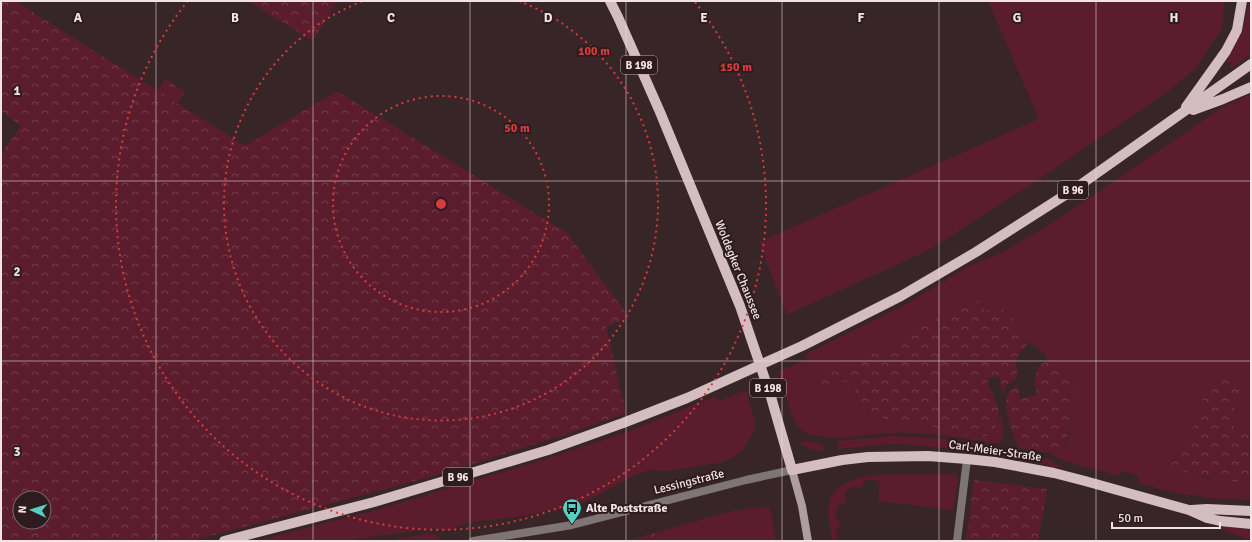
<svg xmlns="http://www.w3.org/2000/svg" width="1252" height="542" font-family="Signika,sans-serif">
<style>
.grass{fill:#5b1d2e}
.forest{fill:url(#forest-crowns);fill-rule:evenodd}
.park{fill:url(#park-tufts)}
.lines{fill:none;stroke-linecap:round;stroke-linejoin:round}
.minor{stroke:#7f7476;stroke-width:8}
.secondary{stroke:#af9ea0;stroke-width:8}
.primary{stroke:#d3bdc1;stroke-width:10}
.grid{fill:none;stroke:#f1e3e5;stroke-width:1;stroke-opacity:0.55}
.ring{fill:none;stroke:#d93b3b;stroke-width:2;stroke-dasharray:2 4}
.labels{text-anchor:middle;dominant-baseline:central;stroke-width:4;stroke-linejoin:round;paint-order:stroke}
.shield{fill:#2e1b1f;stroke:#b6a7aa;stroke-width:1}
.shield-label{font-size:11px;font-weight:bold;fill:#f1e3e5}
.street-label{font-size:12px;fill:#f1e3e5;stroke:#2e1b1f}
.poi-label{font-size:12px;font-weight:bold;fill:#f1e3e5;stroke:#2e1b1f;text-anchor:start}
.grid-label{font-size:13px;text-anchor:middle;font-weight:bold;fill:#f1e3e5;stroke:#2e1b1f;stroke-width:4;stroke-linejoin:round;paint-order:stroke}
.centre{fill:#d93b3b;stroke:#2e1b1f;stroke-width:2}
.ring-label{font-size:12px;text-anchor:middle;font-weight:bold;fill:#d93b3b;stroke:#2e1b1f;stroke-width:4;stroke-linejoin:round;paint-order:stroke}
</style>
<defs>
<pattern id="forest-crowns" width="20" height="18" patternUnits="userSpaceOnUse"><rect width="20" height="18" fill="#5b1d2e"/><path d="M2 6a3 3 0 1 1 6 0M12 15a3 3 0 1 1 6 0" fill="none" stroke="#733e4c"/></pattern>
<pattern id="park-tufts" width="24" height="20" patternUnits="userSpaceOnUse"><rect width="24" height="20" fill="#5b1d2e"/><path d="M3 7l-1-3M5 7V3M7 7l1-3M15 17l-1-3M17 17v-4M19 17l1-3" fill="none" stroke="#733e4c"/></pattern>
</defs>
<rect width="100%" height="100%" fill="#382528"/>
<path class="grass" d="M988,1H1224L1222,28L1195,69L1166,93L1038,180L929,250L787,315L759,242L1039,119Z
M1249,1H1251V54L1230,69L1232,62L1225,63L1243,31Z
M1251,94V427L1240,430L1234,427C1228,415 1233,410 1241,400L1194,425L1183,451L1170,463L1162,466L1166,468L1181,470L1212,480L1243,481L1251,479V500L1210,498L1171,492L1139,483L1138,476L1124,471L1116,475L1067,462L1049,453L1065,450L1068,441L1072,411L1057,363L1048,361L1044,353L1028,341L1013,318L1002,308L985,310L981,307L982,301L903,337L886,349L875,354L864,353L860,355L857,361L851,365H844L826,391C837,384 841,378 854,384C857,393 855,403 863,409C882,422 921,424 943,428C948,429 952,432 957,434C965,436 980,438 988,435C997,432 999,421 1000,413C1003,424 1005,433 1000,444C965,438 927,432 891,433C870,433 848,440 827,437C814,436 802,434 795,423L778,372L807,359L806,354L905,305L967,267L1003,252L1054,222L1223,107Z
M746,390L755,422V428L745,448L733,458L718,463L668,471L650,470L638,474L584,502L568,507L522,516L472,522L459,526L454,530L449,531L436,529H427L343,541H256L377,510L549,458L625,433L716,396L719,401Z
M891,436C926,437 962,440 997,447L990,451L983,452L914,445L890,444L838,449V443L839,441Z
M805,441L822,444L826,451L810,449L799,443Z
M1020,452L1048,459L1065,469C1049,465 1031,464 1020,452Z
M919,474H956L958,478L953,510L878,501L880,483L875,480H866L861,488L852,487L845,492L846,502L838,506L835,516L841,523L836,532L837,541H833C831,529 826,513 830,501C839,470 893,475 919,474Z
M759,507L769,508L771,512L776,541H662L654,533L732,511Z
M1225,526L1251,530V540L1221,529Z
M427,534H435L439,537L440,541H386Z"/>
<path class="forest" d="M1,1H15L245,146L337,91L567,233L629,317L606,327L626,413L561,436L433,476L192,541H1V154L21,126L1,111ZM20,498H44V522H20Z
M248,1H337L313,41Z
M982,300L981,307L985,310L1002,308L1013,318L1028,341L1026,346L1018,355L1016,362L1017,373L1015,380L1007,384L1002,395L1000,378L996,376L988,379L987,383C996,398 1003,413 995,429C993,432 990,435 986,436C977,437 963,436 955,433C952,432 948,429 944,429C919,423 886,424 864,409C855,403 857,393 854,384C841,378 837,384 826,391L822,390L821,385L825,375L844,365H851L857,361L860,355L864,353L875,354L886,349L903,337L961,305Z
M1048,361L1057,363C1061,370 1070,380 1072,387C1075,397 1068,440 1064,450L1049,453L1019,448C1013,434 1001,405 1009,392C1011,389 1014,388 1017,386L1020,399L1037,395C1035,382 1032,366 1048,361Z
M1214,376C1225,377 1235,381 1241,389V400L1233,410L1231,420L1234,427L1240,430L1251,427V479C1228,486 1205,477 1183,471C1176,469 1168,470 1162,466L1171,463L1183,451L1194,425L1210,381Z
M974,480L1047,489L1038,541H966Z
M654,533L662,541H629Z"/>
<path class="park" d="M165,79L185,92L177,104L157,91Z"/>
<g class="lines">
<path class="minor" d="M473,541L572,525L746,480L792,470
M957,541L967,459"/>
<path class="secondary" d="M792,470L802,506L808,541"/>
<path class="primary" d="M610,1L618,17L660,112L740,306L771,397L792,470L842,460L868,457L928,456L967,459L995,462L1054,473L1085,481L1189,510L1207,518L1220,521L1251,524
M1186,107L1226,51L1237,30L1242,1
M1193,110L1223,99L1251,87
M1191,510L1207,509L1251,511
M224,541L374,502L548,450L623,423L687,398L802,346L901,296L976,252L1073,190L1251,64"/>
</g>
<path class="grid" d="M156,1V541M313,1V541M470,1V541M626,1V541M782,1V541M939,1V541M1096,1V541M1,181H1251M1,361H1251"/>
<g class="ring">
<circle cx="441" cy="204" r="108"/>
<path d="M519 1A217 217 0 1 1 363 1"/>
<path d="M695 2A325 325 0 1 1 187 2"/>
</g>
<defs>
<g id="bus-pin" transform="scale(1)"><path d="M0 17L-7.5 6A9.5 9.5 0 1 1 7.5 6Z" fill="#57cec2" stroke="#2e1b1f"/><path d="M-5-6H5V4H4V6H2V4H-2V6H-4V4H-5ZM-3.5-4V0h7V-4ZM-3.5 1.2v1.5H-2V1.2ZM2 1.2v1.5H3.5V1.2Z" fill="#111"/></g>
</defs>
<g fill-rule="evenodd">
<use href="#bus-pin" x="572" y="508"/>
</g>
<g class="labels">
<g class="shield">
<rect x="621" y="56" width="36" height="18" rx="3"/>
<rect x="1058" y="181" width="30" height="18" rx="3"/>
<rect x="750" y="379" width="36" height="18" rx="3"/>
<rect x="443" y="468" width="30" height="18" rx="3"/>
</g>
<g class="shield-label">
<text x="639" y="65">B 198</text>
<text x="1073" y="190">B 96</text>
<text x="768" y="388">B 198</text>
<text x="458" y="477">B 96</text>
</g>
<g class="street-label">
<text transform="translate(738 270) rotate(68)">Woldegker Chaussee</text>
<text transform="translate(995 451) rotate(8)">Carl-Meier-Straße</text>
<text transform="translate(689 482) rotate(-14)">Lessingstraße</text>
</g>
<g class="poi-label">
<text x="586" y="508">Alte Poststraße</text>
</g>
</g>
<g class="grid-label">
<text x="78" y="22">A</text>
<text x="235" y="22">B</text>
<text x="391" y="22">C</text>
<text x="548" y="22">D</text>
<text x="704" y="22">E</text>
<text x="861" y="22">F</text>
<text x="1017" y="22">G</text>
<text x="1174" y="22">H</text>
<text x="17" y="95">1</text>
<text x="17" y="276">2</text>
<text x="17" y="456">3</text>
</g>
<circle cx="441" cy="204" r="6" class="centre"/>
<g class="ring-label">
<text x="594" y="55">100 m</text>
<text x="736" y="71">150 m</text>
<text x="517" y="132">50 m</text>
</g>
<rect width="1252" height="542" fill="none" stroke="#f1e3e5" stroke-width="4"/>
<g transform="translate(32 510) rotate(274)"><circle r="19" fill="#2e1b1f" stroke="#7c6b6e"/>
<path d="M0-3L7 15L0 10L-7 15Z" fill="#57cec2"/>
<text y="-6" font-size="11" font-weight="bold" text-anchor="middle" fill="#f1e3e5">N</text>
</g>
<path d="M1112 522v6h108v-6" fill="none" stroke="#f1e3e5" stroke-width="2"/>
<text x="1118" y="522" font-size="12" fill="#f1e3e5" stroke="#2e1b1f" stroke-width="3" paint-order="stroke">50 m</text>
</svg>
